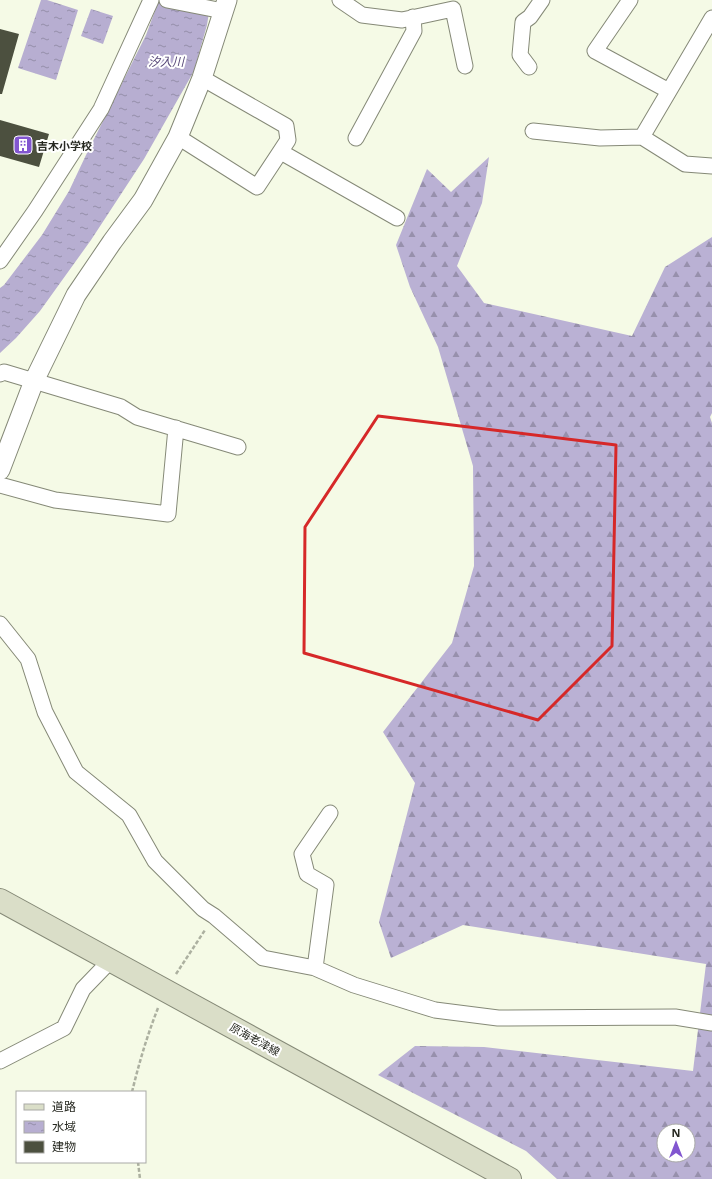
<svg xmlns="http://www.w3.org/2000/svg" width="712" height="1179" font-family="'Noto Sans','Noto Sans JP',sans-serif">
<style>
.forest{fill:url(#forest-firs);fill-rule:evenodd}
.water{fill:url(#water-ripples)}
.building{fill:#4c503f}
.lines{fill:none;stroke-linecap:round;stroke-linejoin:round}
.minor-casing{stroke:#858977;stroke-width:17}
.tertiary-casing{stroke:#858977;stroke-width:21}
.secondary-casing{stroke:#858977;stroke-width:24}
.path{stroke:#acb0a0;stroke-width:2.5;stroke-dasharray:4 2;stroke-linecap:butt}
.minor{stroke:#fff;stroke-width:15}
.tertiary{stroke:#fff;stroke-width:19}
.secondary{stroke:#dadec8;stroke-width:22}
.marked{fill:none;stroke:#d62828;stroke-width:3;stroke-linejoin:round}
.labels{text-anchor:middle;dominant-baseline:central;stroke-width:4;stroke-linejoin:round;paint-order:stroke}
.poi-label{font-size:11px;font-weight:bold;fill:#272921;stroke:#fff;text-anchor:start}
.street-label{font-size:11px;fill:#272921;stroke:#fff}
.water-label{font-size:12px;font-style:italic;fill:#554677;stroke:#fff}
</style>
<defs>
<pattern id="forest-firs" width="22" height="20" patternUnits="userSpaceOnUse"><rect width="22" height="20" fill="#bab1d4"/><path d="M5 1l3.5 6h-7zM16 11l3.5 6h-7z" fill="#9790ac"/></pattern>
<pattern id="water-ripples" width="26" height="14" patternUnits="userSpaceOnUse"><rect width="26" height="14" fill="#b7aed1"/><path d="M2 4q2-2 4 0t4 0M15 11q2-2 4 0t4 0" fill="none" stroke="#958ea9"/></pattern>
</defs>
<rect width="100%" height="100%" fill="#f5fae6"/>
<path class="forest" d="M489,157L482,203L457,266L484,303L632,336L665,267L712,237V413L710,417L712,423V1179H557L526,1151L378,1075L415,1046L484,1047L693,1071L706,964L463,925L391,958L379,922L415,783L383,732L452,643L474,566L473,466L438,347L410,287L396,245L427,169L451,192ZM664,1131H688V1155H664Z"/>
<path class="water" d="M41,0H47L78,10L56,80L18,68Z
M159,0H211L207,25L194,71L144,159L91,240L40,311L16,338L0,353V288L4,285L42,235L69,191L86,155L146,35Z
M91,9L113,16L103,44L81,36Z"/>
<path class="building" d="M0,29L19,34L2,94H0Z
M0,120L49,134L39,167L0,156Z"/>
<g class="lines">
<g class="minor-casing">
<path id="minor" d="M167,0L223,11
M340,0L362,15L402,20L453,9L465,66
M630,0L595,51L669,91
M529,67L520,55L523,22L530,17L542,0
M533,131L600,138L642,137L685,164L712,166
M178,137L257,187L288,140L286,126L202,78
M642,137L712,18
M356,138L414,31L413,17
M281,152L397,218
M0,261L35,211L101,109L151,0
M0,374L4,372L121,407L137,417L238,447
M0,485L55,500L168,514L176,428
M0,624L28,659L45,712L76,772L129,815L155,861L203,909L214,916L263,958L315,968L354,985L435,1010L498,1018L675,1017L712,1023
M315,968L326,885L307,874L302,854L330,813
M0,1061L64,1028L83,989L111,960"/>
</g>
<g class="tertiary-casing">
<path id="tertiary" d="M0,470L34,381L76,295L112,242L143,200L178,137L202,78L227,0"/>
</g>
<g class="secondary-casing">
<path id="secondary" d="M0,900L510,1179"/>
</g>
<path class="path" d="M176,974L205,930
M132,1092C139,1063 147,1036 158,1008
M138,1162L140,1179"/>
<use href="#minor" class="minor"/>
<use href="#tertiary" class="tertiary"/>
<use href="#secondary" class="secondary"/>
</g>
<path class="marked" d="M378,416L616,445L612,646L538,720L304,653L305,527Z"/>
<defs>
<g id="building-square" transform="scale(1)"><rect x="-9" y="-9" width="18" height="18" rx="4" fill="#8256d0" stroke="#fff"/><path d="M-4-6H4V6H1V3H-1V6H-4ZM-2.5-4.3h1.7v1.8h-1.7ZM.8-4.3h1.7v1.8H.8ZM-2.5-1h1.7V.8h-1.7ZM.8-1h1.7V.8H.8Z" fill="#fff"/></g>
</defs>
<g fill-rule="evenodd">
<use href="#building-square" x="23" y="145"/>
</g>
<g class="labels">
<g class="poi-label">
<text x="37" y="145">吉木小学校</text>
</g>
<g class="street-label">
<text transform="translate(255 1039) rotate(29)">原海老津線</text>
</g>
<g class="water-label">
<text x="166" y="61">汐入川</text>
</g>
</g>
<rect x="16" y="1091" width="130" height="72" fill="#ffffff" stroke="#a9a9a6"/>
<rect x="24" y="1104" width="20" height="6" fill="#dadec8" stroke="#a9a9a6"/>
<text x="52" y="1111" font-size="12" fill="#272921">道路</text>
<rect x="24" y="1121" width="20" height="12" fill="url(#water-ripples)" stroke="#a9a9a6"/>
<text x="52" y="1131" font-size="12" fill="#272921">水域</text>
<rect x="24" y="1141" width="20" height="12" fill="#4c503f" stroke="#a9a9a6"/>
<text x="52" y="1151" font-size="12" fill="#272921">建物</text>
<g transform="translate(676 1143)"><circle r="19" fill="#ffffff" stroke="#a9a9a6"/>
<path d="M0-3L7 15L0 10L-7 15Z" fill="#8256d0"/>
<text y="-6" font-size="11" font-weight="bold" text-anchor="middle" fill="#272921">N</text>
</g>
</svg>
